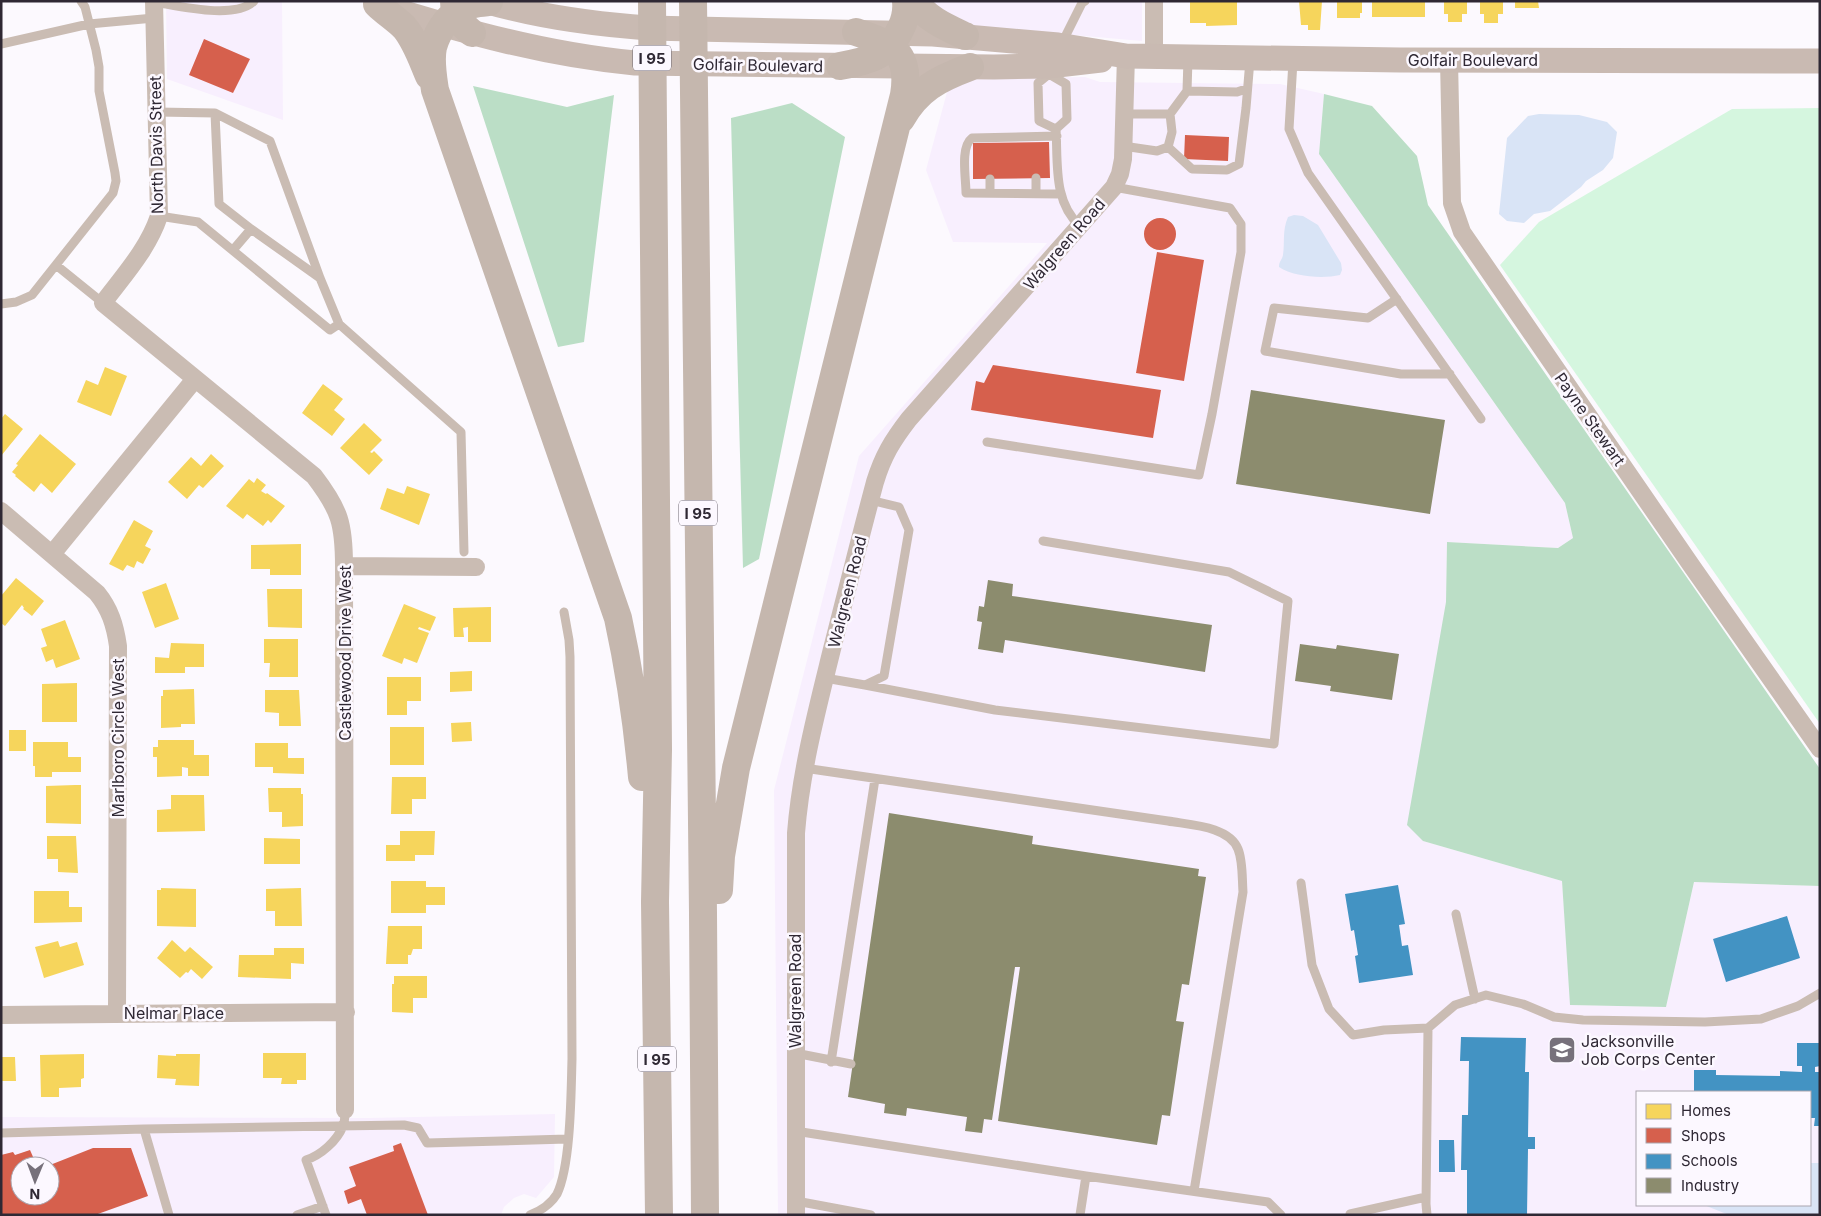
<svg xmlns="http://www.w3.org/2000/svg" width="1821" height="1216" font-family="Inter,sans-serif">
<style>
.built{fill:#f8effe;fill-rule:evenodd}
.green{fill:#d5f6df}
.forest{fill:#bbdec6}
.water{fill:#d9e4f6}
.homes{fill:#f6d55c}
.shops{fill:#d6604d}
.schools{fill:#4393c3}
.industry{fill:#8c8c6e}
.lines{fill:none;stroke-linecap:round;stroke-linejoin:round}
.service{stroke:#cabcb3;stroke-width:9}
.minor{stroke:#cabcb3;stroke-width:18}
.secondary{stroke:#c9bab2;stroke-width:25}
.motorway{stroke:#c5b7ae;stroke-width:28}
.labels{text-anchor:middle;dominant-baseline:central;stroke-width:5;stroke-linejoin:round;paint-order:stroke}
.shield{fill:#fcf8ff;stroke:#6c6671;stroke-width:1}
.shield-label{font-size:15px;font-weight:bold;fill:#2f2834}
.street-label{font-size:16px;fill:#2f2834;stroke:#fcf8ff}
.poi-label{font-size:16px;fill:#2f2834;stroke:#fcf8ff;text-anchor:start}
</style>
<rect width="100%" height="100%" fill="#fcf9fe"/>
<path class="built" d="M166,1H282L283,120L167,79Z
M924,1H1142V41L970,26Z
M1085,77L1100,82L1280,84L1324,94L1319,154L1565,503L1573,538L1558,548L1447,542L1446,602L1423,841L1562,881L1571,1005L1666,1007L1694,882L1820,886V1215H778L774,790L859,456L1047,243L953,242L926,170L950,81L980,78ZM1637,1092H1810V1205H1637Z
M555,1114L554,1177L536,1198L524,1194L514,1198L504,1207L501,1215H1V1117L368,1118ZM20,1166H50V1196H20Z"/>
<path class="green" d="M1820,108V724L1500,265L1539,222L1732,109Z"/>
<path class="forest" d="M473,86L567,107L614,95L584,342L558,347Z
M1324,94L1372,106L1417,156L1428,205L1820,769V886L1694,882L1666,1007L1570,1005L1562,881L1423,841L1407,825L1446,602L1447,542L1558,548L1573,538L1565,503L1319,154Z
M792,103L845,137L759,559L743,568L731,118Z"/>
<path class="water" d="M1539,114L1579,115L1607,122L1617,132L1613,158L1603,170L1586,181L1581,187L1550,211L1534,214L1524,223L1507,221L1499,214L1507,138L1528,116Z
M1294,215L1303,216L1318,225L1341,263L1342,270L1340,275C1323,279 1294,277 1279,267C1279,261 1282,260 1283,255C1285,242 1282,231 1288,217Z
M1810,1163H1820V1215H1729L1704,1205H1810Z"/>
<path class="homes" d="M1190,1H1237V25L1206,26V23H1190Z
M1299,1H1322L1320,30H1308V25H1301Z
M1337,1H1362V13H1360V18H1337Z
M1372,1H1425V17H1372Z
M1444,1H1467V14H1462V22H1448V14H1444Z
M1480,1H1503V14H1498V23H1484V14H1480Z
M1515,1H1538L1539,8H1515Z
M105,367L127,376L111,416L77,402L86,380L98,385Z
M323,384L343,399L334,410L345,419L332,436L302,413Z
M5,414L23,429L1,456V419Z
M364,423L382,440L370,452L372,453L374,451L383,460L369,475L340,448Z
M40,434L76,464L52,493L41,483L34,492L15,476L16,475L12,472L18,465L16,464Z
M211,454L224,466L203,488L199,485L187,499L168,482L191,457L201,466Z
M257,478L266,485L261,491L266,494L267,493L285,506L271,523L268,520L263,526L247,514L243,519L226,506L249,479L254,483Z
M407,486L430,494L419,525L380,509L387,488L404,494Z
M134,520L153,531L145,546L151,549L143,564L137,561L134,568L127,565L123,571L109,564Z
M301,544V575H270V569H251V545Z
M16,578L44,601L32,616L23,609L24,608L22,605L5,626L1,623V596Z
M166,583L179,619L155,628L142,592Z
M267,589H302V628L268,627Z
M404,604L436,617L430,631L419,627L418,629L429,633L417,663L404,658L402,664L382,656Z
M491,607V642H468V627L463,628L464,637H454L453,608Z
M65,620L80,659L56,668L53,659L46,662L41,648L47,646L41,629Z
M264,639H298V677H269L270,663H264Z
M171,643L204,644V667H185V673H155V657L169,658Z
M472,671V691L450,692V672Z
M387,677H421V701H407V715H387Z
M77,683V722H42V684Z
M194,689L195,724H181V727L161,728V696H163V690Z
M265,690H299L301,726H279V713L265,712Z
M471,722L472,741L452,742L451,723Z
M390,727H424V765H390Z
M9,730H26V751H9Z
M158,740H194V755H209V776H188V768L182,767V776L157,777V757H153V747H158Z
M33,742H68V757H81V772H52V777H35V766H33Z
M255,743H288V758H304V774L273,773V767H255Z
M392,777H426V799H412V814H391Z
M75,785H81V824L46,823V786Z
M268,788H301V794H303V826L282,827V812H269Z
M171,795H204L205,831L157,832V810L171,809Z
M400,831H435L434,855H415V861H386V845H400Z
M47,836H76L78,873L58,872V859H47Z
M264,838L300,839V864H264Z
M391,881H426V887H445V905H426V913H391Z
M161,888L196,889V927L157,926V890H161Z
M301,888L302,926H275V911H266V889Z
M34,891H69V907H82V922L34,923Z
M388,926H422V949H413L411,955H408V964H386Z
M172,940L185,952L190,947L213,967L202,979L191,969L188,973L186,972L180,978L157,958Z
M58,941L60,947L77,942L84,965L44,978L35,947Z
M274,948H304V964L291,963V979L238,977L239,955H274Z
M394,976H427V998H413V1013L392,1012V984H394Z
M263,1053H306V1080H297V1084H281L282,1078H263Z
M84,1054V1078L81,1079V1087L59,1088V1097H41L40,1055Z
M176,1054H200L199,1086L175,1085L176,1079L157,1078L158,1055L176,1056Z
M1,1057H15L16,1081H1Z"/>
<path class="shops" d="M204,39L250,59L233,93L189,75Z
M1185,135L1229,137L1228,161L1184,159Z
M1049,142L1050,178L973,179V143Z
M1144 234a16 16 0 1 1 32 0a16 16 0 1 1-32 0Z
M1157,252L1204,260L1184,381L1136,373Z
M993,365L1161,390L1153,438L971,410L976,381L984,383Z
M401,1143L428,1215H367L361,1199L348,1204L344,1191L356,1186L349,1167L394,1151L393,1146Z
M93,1148H131L148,1196L95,1215H1V1155L13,1152L15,1155L30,1150L37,1166H20V1196H50V1165Z"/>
<path class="schools" d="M1398,885L1405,924L1399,925L1402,946L1408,945L1413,975L1359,983L1355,956L1358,955L1354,930L1351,931L1345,894Z
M1787,916L1800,958L1726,982L1713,939Z
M1461,1037L1526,1038L1525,1072H1529L1528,1137H1535V1149H1528L1527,1215H1467V1170H1461L1462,1115H1468L1469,1061H1460Z
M1797,1043H1820V1066L1815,1067V1072H1820V1126H1814L1815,1118H1810V1092H1694V1070H1716V1075L1780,1076V1071L1802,1072V1066H1797Z
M1439,1140H1454L1455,1172H1439Z"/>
<path class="industry" d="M1251,390L1445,420L1430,514L1236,484Z
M988,580L1013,584L1012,596L1212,625L1205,672L1005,640L1003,653L978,649L982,622L977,621L979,606L984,607Z
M1300,644L1336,649L1337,645L1399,654L1392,700L1330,691L1331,686L1295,681Z
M889,813L1033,836L1032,844L1199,869L1198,876L1206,877L1189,985L1182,984L1176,1021L1184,1022L1170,1116L1162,1115L1157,1145L998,1121L1020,967H1015L992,1120L984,1119L982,1133L965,1131L967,1117L907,1108L906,1116L884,1113L885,1104L848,1097Z"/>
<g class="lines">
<path class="service" d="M154,2C179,6 235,20 254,1
M1062,43L1082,3L1085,1
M1,44L89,24L154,18
M1293,61L1289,129L1308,173L1481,419
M1049,74L1066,84L1067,119L1056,129C1058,163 1053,202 1080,226
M1049,74L1038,83L1039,121L1056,129
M1187,91L1237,92L1246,89
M157,112L215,113L270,141L320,278L339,324L461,432L464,552
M215,113L219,204L251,229L320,278
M1124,114H1170L1187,91L1188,59
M1057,136L972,138C960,147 966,178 966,193L1060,194
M1123,146L1157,151L1168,147L1192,169L1227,170L1239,164L1246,108L1250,60
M1168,147L1172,132L1170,114
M1036,178V193
M990,193V179
M159,216L198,222L330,330L339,324
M233,250L251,229
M56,265L103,303
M1397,299L1368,318L1274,308L1265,351L1401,374H1450
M1,304L16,302L32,295L113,193L116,181L115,173L99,91V67L96,50L85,7L81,1
M987,442L1199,475L1212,414L1241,252V224L1230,208L1114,187
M825,678L865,685L884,676L909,530L899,507L870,500
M865,685L995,710L1274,744L1288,601L1229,572L1043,541
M804,768L1168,821C1190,825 1229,826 1238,849C1243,861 1242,879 1243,892L1194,1191
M1301,883L1312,965L1329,1009L1353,1035L1384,1030L1428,1028L1426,1204L1427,1215
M1456,914L1475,999
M1428,1028L1455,1005L1486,995L1523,1004L1554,1017L1583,1020L1705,1022L1761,1019L1798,1006L1820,993
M795,1053L851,1064
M831,1062L875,779
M144,1129L404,1125L418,1128L427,1143L567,1139
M795,1131L1086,1176L1268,1202L1281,1215
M1,1133L144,1129L169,1215
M796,1201L871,1215
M1350,1214L1426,1197
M297,1215L323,1206
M326,1215L306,1160C321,1155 337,1141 343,1126C345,1121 345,1115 345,1110
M530,1215C540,1211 551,1204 557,1194C571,1165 571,1092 572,1059L570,657L569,640L564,612
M1080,1215L1086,1176"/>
<path class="minor" d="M154,1L159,216C148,249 124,275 103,303L314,476C340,510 344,524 344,566L345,1110
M1154,1V56
M1449,60L1452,203L1462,232L1691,565L1820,749
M1,511L97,593C110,609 115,625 118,646L117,1014
M52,554L195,379
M344,566L476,567
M1,1015L346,1012
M796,1215V833C801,770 817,710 832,649C846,594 860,538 875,482C883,456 892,441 909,419L1114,187L1120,174L1123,159L1126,56"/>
<path class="secondary" d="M485,1C539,17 592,24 648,28L933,34L1058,45L1126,56L1400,60L1820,61
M378,5C462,31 547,55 635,63L994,67L1049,66L1101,60"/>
<path class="motorway" d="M454,1C454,16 461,24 472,33
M652,1L658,750L655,902L659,1215
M693,1L703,913L705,1215
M914,1C927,19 946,27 965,36
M489,2C483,3 476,3 470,5C451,11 438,29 433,47C430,61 433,77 435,90L618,618C630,673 637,722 642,777
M377,4C385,12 396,19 404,27C416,41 422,60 429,76
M840,66C868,61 888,57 901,28C905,20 907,11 906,1
M901,119C918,89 938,79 970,67
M719,890L721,856L736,768L904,95C911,52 892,44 856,32"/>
</g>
<defs>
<g id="university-square" transform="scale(1.4375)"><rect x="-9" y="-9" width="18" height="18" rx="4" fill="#77717b" stroke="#fcf8ff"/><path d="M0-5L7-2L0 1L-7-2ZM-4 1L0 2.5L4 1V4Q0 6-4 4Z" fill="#fff"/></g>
</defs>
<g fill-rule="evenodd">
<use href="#university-square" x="1562" y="1050"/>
</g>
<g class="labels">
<g class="shield">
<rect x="633" y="45.5" width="38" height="25" rx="4"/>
<rect x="679" y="500.5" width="38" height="25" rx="4"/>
<rect x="638" y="1046.5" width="38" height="25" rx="4"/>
</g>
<g class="shield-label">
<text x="652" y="58">I 95</text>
<text x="698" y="513">I 95</text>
<text x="657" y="1059">I 95</text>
</g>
<g class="street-label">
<text x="1473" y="60">Golfair Boulevard</text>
<text transform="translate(758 65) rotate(1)">Golfair Boulevard</text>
<text transform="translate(156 145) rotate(-91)">North Davis Street</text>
<text transform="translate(1064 244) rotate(-49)">Walgreen Road</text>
<text transform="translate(1590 419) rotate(55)">Payne Stewart</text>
<text transform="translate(847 592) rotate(-76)">Walgreen Road</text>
<text transform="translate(345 653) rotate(-90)">Castlewood Drive West</text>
<text transform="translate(118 738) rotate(-90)">Marlboro Circle West</text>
<text transform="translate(795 991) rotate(-90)">Walgreen Road</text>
<text x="174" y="1013">Nelmar Place</text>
</g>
<g class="poi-label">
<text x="1581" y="1041">Jacksonville<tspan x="1581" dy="18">Job Corps Center</tspan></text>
</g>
</g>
<rect width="1821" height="1216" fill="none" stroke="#2f2834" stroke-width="5"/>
<rect x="1636" y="1091" width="175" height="115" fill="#fcf8ff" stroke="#aaa5ae"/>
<rect x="1646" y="1104" width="25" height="15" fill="#f6d55c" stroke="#aaa5ae"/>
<text x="1681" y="1116" font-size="15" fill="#2f2834">Homes</text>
<rect x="1646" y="1128" width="25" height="15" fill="#d6604d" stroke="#aaa5ae"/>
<text x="1681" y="1141" font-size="15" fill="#2f2834">Shops</text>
<rect x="1646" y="1154" width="25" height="15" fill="#4393c3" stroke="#aaa5ae"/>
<text x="1681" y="1166" font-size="15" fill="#2f2834">Schools</text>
<rect x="1646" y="1178" width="25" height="15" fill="#8c8c6e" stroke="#aaa5ae"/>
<text x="1681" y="1191" font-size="15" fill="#2f2834">Industry</text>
<g transform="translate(35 1181) rotate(181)"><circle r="24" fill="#fcf8ff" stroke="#aaa5ae"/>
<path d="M0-4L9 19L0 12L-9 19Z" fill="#77717b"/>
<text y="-8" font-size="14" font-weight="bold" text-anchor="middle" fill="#2f2834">N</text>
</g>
</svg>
